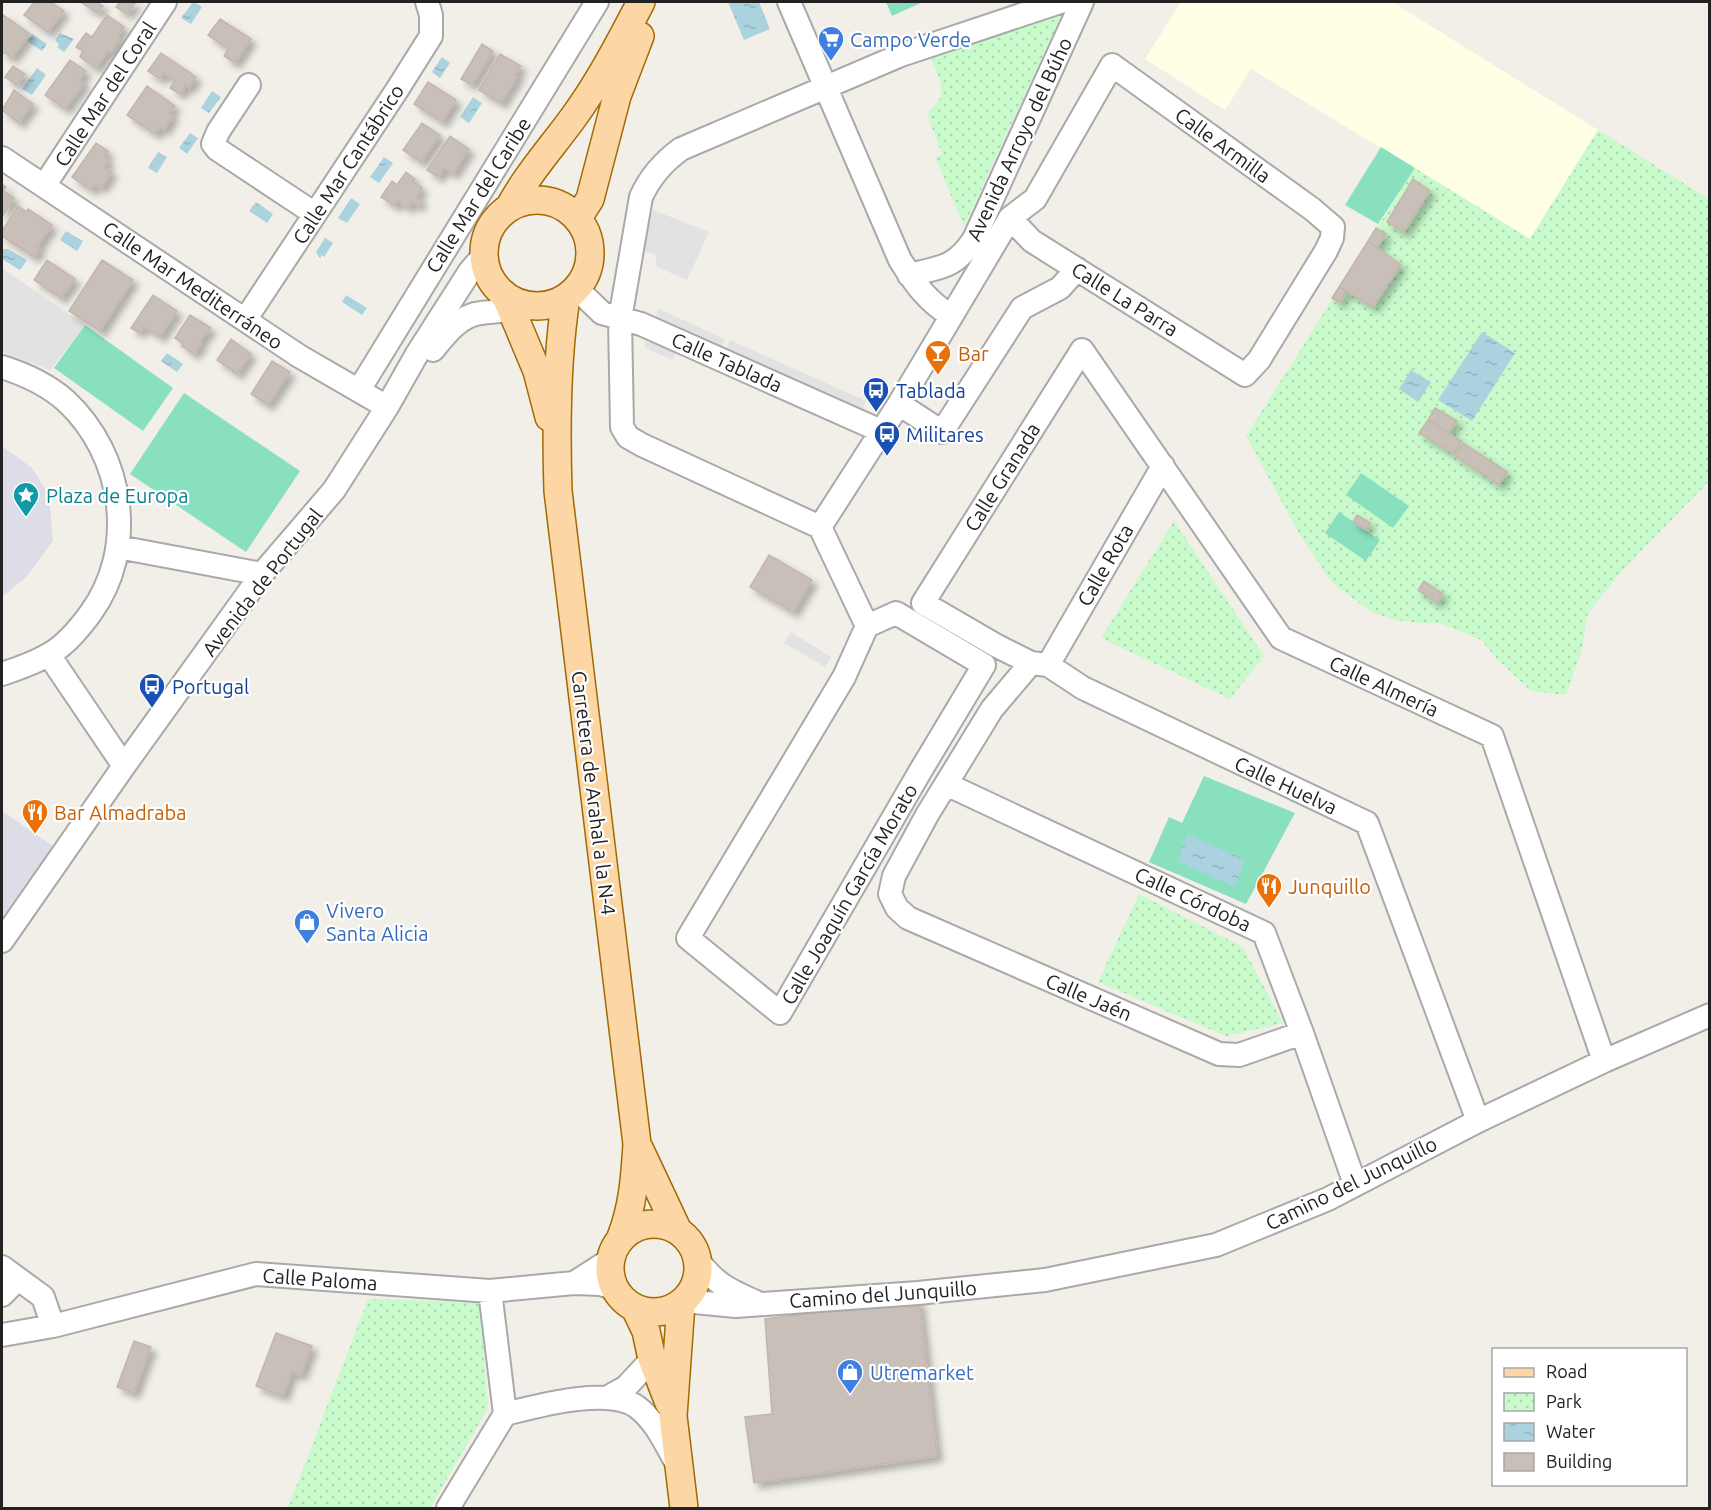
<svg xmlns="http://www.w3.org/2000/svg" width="1711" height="1510" font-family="Ubuntu,sans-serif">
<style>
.education{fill:#ffffe5}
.park{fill:url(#park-dots)}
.pitch{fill:#88e0be}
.parking{fill:#e2e2e2}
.plaza{fill:#dddde8}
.water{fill:url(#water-ripples)}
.building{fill:#c7bfb8;stroke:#c4b6ab;stroke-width:1.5;filter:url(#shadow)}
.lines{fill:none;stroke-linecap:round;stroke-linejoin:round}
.minor-casing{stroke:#a9a9a9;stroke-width:26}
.major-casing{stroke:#a06b00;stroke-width:30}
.minor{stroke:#fff;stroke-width:22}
.major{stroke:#fcd6a4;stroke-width:27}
.labels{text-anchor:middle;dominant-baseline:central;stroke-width:4.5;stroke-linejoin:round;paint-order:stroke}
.shop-label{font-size:20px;fill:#366cbe;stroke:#fff;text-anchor:start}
.street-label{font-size:20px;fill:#222;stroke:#fff}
.food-label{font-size:20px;fill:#c56008;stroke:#fff;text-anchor:start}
.transit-label{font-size:20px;fill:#164399;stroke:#fff;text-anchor:start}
.culture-label{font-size:20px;fill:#0d838f;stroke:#fff;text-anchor:start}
</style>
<defs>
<pattern id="park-dots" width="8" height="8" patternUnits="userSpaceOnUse" patternTransform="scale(1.5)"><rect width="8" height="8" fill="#c8facc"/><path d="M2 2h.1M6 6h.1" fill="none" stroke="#acd6af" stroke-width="1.8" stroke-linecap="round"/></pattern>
<pattern id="water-ripples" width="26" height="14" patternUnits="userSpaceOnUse" patternTransform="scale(1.5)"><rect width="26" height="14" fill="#aad3df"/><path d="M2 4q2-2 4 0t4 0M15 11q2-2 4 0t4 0" fill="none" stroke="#92b5bf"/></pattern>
<filter id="shadow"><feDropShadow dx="5.5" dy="5.5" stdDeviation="3" flood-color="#0004"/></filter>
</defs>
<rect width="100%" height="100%" fill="#f2efe9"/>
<path class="education" d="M1181,2H1392L1598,130L1530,239L1251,69L1225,110L1145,59Z"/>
<path class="park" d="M1058,16L1060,19L964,226L935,157L942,154L928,117L929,110C951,96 938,76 930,57Z
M1598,130L1709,199V481L1621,572L1588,613L1581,653L1566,695L1531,691L1498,660L1481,640L1439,623H1418L1395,620L1372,612L1333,584L1300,535L1246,436L1415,168L1530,239Z
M1174,521L1264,656L1230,699L1101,638Z
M1139,894L1243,947L1283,1023L1226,1036L1098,982Z
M368,1299L480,1302L488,1408L430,1508H288Z"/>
<path class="pitch" d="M886,2H923L892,16Z
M1381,147L1415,168L1378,224L1345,205Z
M85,325L173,388L143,431L54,368Z
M184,393L300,471L246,552L130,474Z
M1361,473L1409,506L1393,528L1346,495Z
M1339,512L1380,540L1366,561L1325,533Z
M1204,776L1295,813L1246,904L1149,862L1169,817L1182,823Z"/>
<path class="parking" d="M653,210L709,232L687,280L657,267L655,254L642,250Z
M2,268L85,325L50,370L2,352Z
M659,309L725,339L720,350L654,320Z
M649,336L677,350L672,360L644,347Z
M730,340L866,401L861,413L725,352Z
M791,632L831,657L825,667L784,643Z"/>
<path class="plaza" d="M2,446L32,468L49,495L53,541L26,577L2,597Z
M2,811L63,853L2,941Z"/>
<path class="water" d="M193,2L202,7L191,24L181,18Z
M728,2H759L770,29L744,40Z
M60,33L74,39L64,52L57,47L59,45L55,40Z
M32,34L47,44L42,51L27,41Z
M442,57L450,63L440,78L432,72Z
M37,68L46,75L32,95L22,89Z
M212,91L221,97L209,113L201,108Z
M473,97L482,103L469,123L460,117Z
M190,133L198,138L187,154L179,148Z
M158,152L167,157L157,173L148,168Z
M384,157L393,163L379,183L370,177Z
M351,198L360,204L347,223L338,218Z
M256,202L273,214L267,223L249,211Z
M66,231L83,241L77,251L60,240Z
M325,238L333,243L324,257L322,255L320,258L316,252Z
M3,249H8L27,260L20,270L2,259Z
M346,295L367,308L362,315L342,302Z
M1482,332L1515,353L1472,421L1438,400Z
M167,353L183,364L177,372L161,361Z
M1411,370L1431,382L1418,402L1399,389Z
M1187,834L1245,860L1235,887L1178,861Z"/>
<path class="building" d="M34,2H51L64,11L48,32L24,15Z
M83,2H96L103,6L98,13L82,3Z
M120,2H136L127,14L116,7Z
M2,14L30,34L12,58L5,53L2,54Z
M107,15L124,27L117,37L120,39L111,52L108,51L96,68L80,57L83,51L76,47L86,33L92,37Z
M220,19L251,39L235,63L224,56L228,49L208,35Z
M482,44L493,51L472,85L461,79Z
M161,53L196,77L189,88L186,85L180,94L170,88L175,81L164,73L160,79L148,71Z
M500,54L521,66L515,75L518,76L501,103L479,90Z
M70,60L86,71L79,80L84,83L65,109L45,95Z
M13,66L25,74L17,85L5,77Z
M428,82L456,100L442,122L414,104Z
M147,86L175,106L169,113L173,116L164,130L160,127L155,134L127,115Z
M14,90L33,104L19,123L2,110Z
M422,123L440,135L421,162L403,150Z
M450,136L469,149L453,174L444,168L438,177L427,170Z
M96,143L108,151L104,157L109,160L104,167L112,172L101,188L95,184L91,190L72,177Z
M406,172L415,179L413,181L422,188L416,197L422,201L418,206L412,202L408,208L398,201L395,206L381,197L392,181L397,185Z
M1413,179L1430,191L1404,232L1387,222Z
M2,184L6,187L4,191L14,198L2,217Z
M18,206L27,212L28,209L52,225L37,247L40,249L34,257L2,236V231Z
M1376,228L1386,234L1377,247L1368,241Z
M1368,241L1401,265L1373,307L1339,287Z
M47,260L75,279L61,298L34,280Z
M102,260L133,280L100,331L69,311Z
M1339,287L1346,291L1340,303L1332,298Z
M153,295L177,311L160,337L143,326L139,333L131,328Z
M190,315L211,328L199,343L201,344L194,354L182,346L183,344L175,338Z
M231,339L251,354L237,374L217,360Z
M272,361L290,372L268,405L251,394Z
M1435,408L1457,421L1449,433L1428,420Z
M1428,420L1461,441L1453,454L1419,433Z
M1463,443L1507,472L1499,485L1455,456Z
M1357,515L1370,523L1366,530L1353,522Z
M769,555L812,580L793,612L750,587Z
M1424,581L1443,594L1437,603L1418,590Z
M919,1300L937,1456L754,1483L745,1417L772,1414L765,1319Z
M276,1333L312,1346L301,1375L292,1372L283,1396L256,1386Z
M134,1341L151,1347L134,1393L117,1387Z"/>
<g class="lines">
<g class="minor-casing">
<path id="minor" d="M789,2L900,260C916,285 926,300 951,316
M249,85L218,132L213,144L217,149L315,214
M2,158L299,356L387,407
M44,186L165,2
M909,275C941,267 955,268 974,239L1082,2
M577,289L602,313L641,324L881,431
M245,320L397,90L431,36V15L427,2
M433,350C445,335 460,315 481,313C497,311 508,312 522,305
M2,367C24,374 48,385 66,401C124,455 138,549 90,614C79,629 65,646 48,655C34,663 17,669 2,674
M359,390L597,2
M899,404L942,432L1022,308L1060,288L1077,269
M820,527L899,404L1010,218L1035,199L1112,65L1312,209L1333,227L1332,238L1326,251L1259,360L1245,375L1032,241L1010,218
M118,547L262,574
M896,613L984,665L921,770L780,1013L688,938L844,677L867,626Z
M867,626L820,527L642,445L628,437L622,427L620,319L641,197C650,177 663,162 681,149L901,55L1060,2
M49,655L124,766
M1031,663L992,709L927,815L894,876L890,894L897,908L908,918L1219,1054L1239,1055L1302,1033
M1048,665L1163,466
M946,784L1264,933L1302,1033L1355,1184
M2,941L124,766L262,574L334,490L387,407L417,354L470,271L484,255
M1478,1121L1367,823L1083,688L1048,665L1031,663L997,646L923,603L1082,350L1281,638L1492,736L1604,1061
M697,1259C715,1284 729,1290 756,1302
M2,1267L43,1297L53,1326
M574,1283L610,1260
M2,1295L18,1279
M684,1301L736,1306L918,1293L1045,1280L1216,1245L1328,1199L1478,1121L1604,1061L1710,1015
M2,1335L53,1326L256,1274L490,1291L574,1283L600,1284L614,1288
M608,1397L626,1387L652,1359
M505,1414C537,1406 609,1386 637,1407C656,1421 666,1445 677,1464
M448,1508L505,1414L490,1291"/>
</g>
<g class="major-casing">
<path id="major" d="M484 253a53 53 0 1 1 106 0a53 53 0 1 1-106 0Z
M509,208C526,176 551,148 573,118C600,81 620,42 641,2
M578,218L590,199L617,96L640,36
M506,297L537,371L549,417
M566,298C556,360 556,428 558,491L637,1144C635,1176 633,1207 621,1237
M639,1148L678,1231
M610 1268a44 44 0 1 1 88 0a44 44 0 1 1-88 0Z
M681,1303L673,1416L684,1508
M635,1308L646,1331L652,1359L669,1403"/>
</g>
<use href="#minor" class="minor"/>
<use href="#major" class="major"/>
</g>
<defs>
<g id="supermarket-pin" transform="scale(1.35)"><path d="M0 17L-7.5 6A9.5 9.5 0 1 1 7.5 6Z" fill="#3f7fe0" stroke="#fff"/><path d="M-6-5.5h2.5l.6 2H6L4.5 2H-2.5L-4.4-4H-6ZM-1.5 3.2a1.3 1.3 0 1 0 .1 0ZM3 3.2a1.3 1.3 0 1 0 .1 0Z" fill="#fff"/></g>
<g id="bar-pin" transform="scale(1.35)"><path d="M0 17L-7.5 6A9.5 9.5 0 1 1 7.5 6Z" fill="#e8710a" stroke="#fff"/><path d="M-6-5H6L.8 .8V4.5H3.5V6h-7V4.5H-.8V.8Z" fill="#fff"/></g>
<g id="bus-pin" transform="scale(1.35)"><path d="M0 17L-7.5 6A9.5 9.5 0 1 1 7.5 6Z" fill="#1a4fb4" stroke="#fff"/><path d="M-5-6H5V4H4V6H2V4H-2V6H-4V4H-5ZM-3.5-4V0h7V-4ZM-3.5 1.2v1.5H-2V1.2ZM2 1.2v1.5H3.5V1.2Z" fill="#fff"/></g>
<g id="sight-pin" transform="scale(1.35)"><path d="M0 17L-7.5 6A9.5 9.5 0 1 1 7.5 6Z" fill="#0f9aa8" stroke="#fff"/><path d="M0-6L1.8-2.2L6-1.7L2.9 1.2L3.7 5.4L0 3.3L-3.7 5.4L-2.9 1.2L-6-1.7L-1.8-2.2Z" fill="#fff"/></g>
<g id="restaurant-pin" transform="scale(1.35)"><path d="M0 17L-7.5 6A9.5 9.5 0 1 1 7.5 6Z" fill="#e8710a" stroke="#fff"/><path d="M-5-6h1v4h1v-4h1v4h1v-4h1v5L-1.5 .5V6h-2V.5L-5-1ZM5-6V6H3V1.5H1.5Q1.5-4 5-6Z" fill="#fff"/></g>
<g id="shop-pin" transform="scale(1.35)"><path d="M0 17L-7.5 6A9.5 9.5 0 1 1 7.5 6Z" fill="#3f7fe0" stroke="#fff"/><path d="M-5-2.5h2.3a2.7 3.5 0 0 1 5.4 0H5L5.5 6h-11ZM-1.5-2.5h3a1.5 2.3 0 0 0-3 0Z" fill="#fff"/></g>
</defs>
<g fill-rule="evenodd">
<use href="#supermarket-pin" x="831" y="39"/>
<use href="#bar-pin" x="938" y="353"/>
<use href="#bus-pin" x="876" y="390"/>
<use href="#bus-pin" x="887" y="434"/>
<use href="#sight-pin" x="26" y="495"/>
<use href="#bus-pin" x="152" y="686"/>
<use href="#restaurant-pin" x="35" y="812"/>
<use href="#restaurant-pin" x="1269" y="886"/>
<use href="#shop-pin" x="307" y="922"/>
<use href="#shop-pin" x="850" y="1372"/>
</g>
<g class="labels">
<g class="shop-label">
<text x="850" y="39">Campo Verde</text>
<text x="326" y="910">Vivero<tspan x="326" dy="23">Santa Alicia</tspan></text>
<text x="870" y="1372">Utremarket</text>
</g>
<g class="street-label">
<text transform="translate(105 94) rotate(-57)">Calle Mar del Coral</text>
<text transform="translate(1019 139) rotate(-65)">Avenida Arroyo del Búho</text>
<text transform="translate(1223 145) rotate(36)">Calle Armilla</text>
<text transform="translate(348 164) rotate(-57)">Calle Mar Cantábrico</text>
<text transform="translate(478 195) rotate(-58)">Calle Mar del Caribe</text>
<text transform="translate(193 285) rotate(34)">Calle Mar Mediterráneo</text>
<text transform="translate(1125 299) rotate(32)">Calle La Parra</text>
<text transform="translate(727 362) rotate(24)">Calle Tablada</text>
<text transform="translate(1002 477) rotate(-58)">Calle Granada</text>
<text transform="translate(1105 565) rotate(-60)">Calle Rota</text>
<text transform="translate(262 582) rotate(-52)">Avenida de Portugal</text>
<text transform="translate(1384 686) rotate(25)">Calle Almería</text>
<text transform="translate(1286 785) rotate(25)">Calle Huelva</text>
<text transform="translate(594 793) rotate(83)">Carretera de Arahal a la N-4</text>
<text transform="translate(849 894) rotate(-60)">Calle Joaquín García Morato</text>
<text transform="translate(1193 899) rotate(25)">Calle Córdoba</text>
<text transform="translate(1089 997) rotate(23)">Calle Jaén</text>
<text transform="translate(1351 1183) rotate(-26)">Camino del Junquillo</text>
<text transform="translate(320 1279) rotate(4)">Calle Paloma</text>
<text transform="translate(883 1294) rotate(-4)">Camino del Junquillo</text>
</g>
<g class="food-label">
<text x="958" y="353">Bar</text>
<text x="54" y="812">Bar Almadraba</text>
<text x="1288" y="886">Junquillo</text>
</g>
<g class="transit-label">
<text x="896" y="390">Tablada</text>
<text x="906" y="434">Militares</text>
<text x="172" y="686">Portugal</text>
</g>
<g class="culture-label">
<text x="46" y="495">Plaza de Europa</text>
</g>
</g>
<rect width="1711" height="1510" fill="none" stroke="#222222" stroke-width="6"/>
<rect x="1492" y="1348" width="195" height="138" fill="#ffffff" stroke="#a7a7a7" stroke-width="1.5"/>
<rect x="1504" y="1368" width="30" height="9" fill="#fcd6a4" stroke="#a7a7a7" stroke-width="1.5"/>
<text x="1546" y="1378" font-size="18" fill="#222222">Road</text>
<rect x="1504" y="1393" width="30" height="18" fill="url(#park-dots)" stroke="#a7a7a7" stroke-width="1.5"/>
<text x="1546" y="1408" font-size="18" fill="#222222">Park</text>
<rect x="1504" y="1423" width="30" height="18" fill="url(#water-ripples)" stroke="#a7a7a7" stroke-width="1.5"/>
<text x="1546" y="1438" font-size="18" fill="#222222">Water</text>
<rect x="1504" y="1453" width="30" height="18" fill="#c7bfb8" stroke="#a7a7a7" stroke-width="1.5"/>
<text x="1546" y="1468" font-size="18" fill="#222222">Building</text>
</svg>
